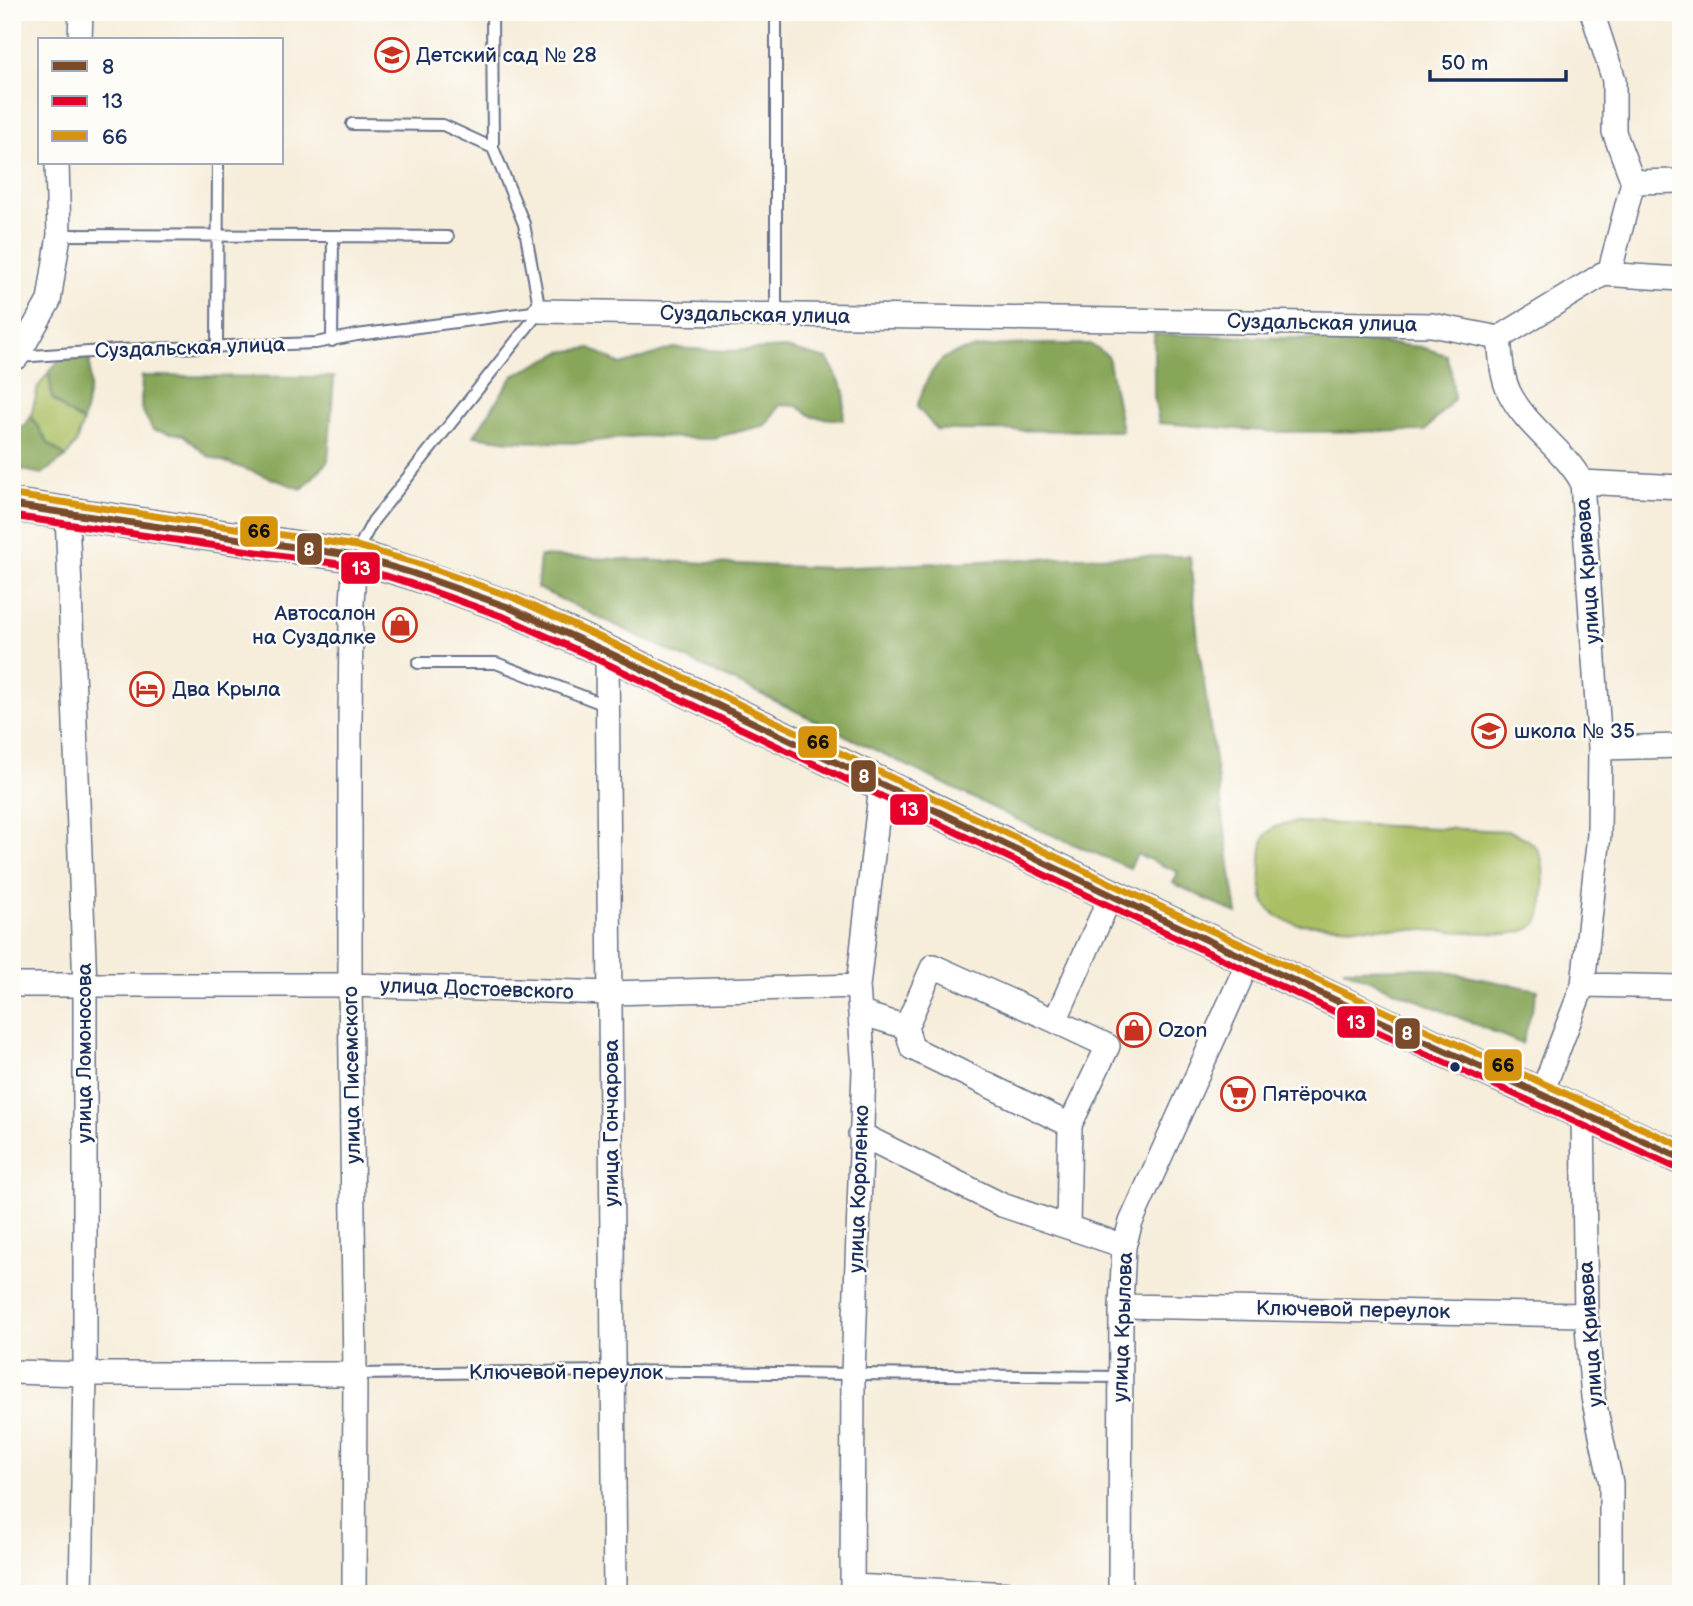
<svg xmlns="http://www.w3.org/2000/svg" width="1693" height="1606" font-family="'Balsamiq Sans',sans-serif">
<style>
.green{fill:#aabf63;stroke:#627760;stroke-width:2}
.forest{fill:#87a659;stroke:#516a5c;stroke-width:2}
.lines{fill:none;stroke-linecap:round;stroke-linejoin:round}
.service-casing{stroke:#687289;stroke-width:14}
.minor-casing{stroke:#687289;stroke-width:26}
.secondary-casing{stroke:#687289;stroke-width:35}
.service{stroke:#fff;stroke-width:10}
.minor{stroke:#fff;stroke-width:23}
.secondary{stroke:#fff;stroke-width:32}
.bus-1-casing{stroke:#fdfcf7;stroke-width:12}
.bus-2-casing{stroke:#fdfcf7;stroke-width:12}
.bus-3-casing{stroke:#fdfcf7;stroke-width:12}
.bus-1{stroke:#7a4b2a;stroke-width:7}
.bus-2{stroke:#e4002b;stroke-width:7}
.bus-3{stroke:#d6940e;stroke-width:7}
.bus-dot{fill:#1b2f5e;stroke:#fdfcf7;stroke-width:2.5}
.labels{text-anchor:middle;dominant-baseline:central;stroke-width:5;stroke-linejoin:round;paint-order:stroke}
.poi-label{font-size:21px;fill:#1b2f5e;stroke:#fdfcf7;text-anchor:start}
.street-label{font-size:21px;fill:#1b2f5e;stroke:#fdfcf7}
.line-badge{stroke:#fdfcf7;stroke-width:2.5}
.badge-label{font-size:19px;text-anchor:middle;font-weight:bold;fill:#fff}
.pale-badge-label{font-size:19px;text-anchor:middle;font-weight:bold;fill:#111}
</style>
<rect width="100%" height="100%" fill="#fdfcf7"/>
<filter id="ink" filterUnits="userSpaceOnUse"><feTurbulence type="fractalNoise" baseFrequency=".0143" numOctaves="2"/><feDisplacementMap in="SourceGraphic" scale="14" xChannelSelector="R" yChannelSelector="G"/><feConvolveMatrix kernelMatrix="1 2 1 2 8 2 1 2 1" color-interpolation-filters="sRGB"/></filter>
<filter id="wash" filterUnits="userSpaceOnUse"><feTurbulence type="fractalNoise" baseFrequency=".00686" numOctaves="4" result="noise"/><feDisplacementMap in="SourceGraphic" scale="28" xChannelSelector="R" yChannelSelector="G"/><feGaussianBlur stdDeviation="1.57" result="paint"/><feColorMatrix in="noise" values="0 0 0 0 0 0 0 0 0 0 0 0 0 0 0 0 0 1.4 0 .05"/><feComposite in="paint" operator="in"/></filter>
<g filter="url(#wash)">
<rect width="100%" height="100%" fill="#f6edda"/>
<path class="green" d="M49,372L52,398L66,411L83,422L76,443L66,457L49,444L31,416L38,387Z
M1295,822L1508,831C1521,835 1532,840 1539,852C1546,863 1545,910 1538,922C1531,931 1519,932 1508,934L1297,924C1285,921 1273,916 1266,905C1259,894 1259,846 1266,835C1273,825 1285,824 1295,822Z"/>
<path class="forest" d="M1154,334L1352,340L1421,347L1446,355L1451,371L1454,399L1425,431L1277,432L1159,423L1154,397Z
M1090,344L1108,356L1122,431L937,430L917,407C923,389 928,373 942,360C962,340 1060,345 1090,344Z
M591,348L621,365L673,348L726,351L786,348L828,359L845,392L843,420L813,417L797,406L780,405L766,425L708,439L639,436L578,443L510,441L474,436L513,376L561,352Z
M90,357V385L83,422L66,411L52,398L49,372L60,359Z
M142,376L334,377L328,461L302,489L208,456L183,435L153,430L141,408Z
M31,416L49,444L66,457L42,474L12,468V427L25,426Z
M540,556L830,568L1071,557L1190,556L1198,641L1237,914L1173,883L1178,872L1137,854L1130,868L1026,824L767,697L537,588Z
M1426,968L1538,990L1522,1044L1343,969Z"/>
</g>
<g filter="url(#ink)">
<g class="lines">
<g class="service-casing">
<path id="service" d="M352,124L443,125L493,148
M59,235L333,236L332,341
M333,236L448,237
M776,315V12
M217,348L218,163
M18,357L118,350L316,343L357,335L540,311
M356,553L373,521L540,311L524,224L493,148L492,12
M418,663H496L608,706
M355,1374L613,1371L1120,1377"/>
</g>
<g class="minor-casing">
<path id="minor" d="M80,40L81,12
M1633,182L1681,181
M1602,274L1681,279
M540,311L1432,325L1499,338
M1499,338C1501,356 1501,375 1509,392C1526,427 1563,448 1582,482L1600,748L1599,835L1583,985L1541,1095
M1499,338L1610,270L1633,182L1614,132V80L1592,12
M12,358L17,357L49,301L59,235L57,163
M1582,482L1681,487
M67,513L85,986V1374L81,1594
M607,652L615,1594
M1600,748L1681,746
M12,985H350L610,993L858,986
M1583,985L1681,987
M861,1013L906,1027
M1055,1021L1108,1046L1070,1125L912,1048L906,1027L933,966L1055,1021L1111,895
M1583,1114L1586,1315L1593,1397L1611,1483V1594
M860,1134L1002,1205L1124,1246
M1068,1226L1070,1125
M1121,1306L1586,1315
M12,1372L85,1374H355
M852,1586L1011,1594
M354,1594L355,1374L350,985V726L351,619L355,556
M852,1594L853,1373L864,1070L858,986L881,785
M1120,1594L1121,1306L1124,1246L1131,1222L1249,960"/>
</g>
<g class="secondary-casing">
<path id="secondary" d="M12,505L355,556L412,573L508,607L607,652L1111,895L1384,1023L1681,1158"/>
</g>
<use href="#service" class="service"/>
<use href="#minor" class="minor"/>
<use href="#secondary" class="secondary"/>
<g class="bus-1-casing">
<path id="bus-1" d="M12,505L355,556L412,573L508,607L607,652L1111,895L1384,1023L1681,1158"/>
</g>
<g class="bus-2-casing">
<path id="bus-2" d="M12,516L353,566L409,583L504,617L603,662L1107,905L1380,1033L1677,1168"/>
</g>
<g class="bus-3-casing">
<path id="bus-3" d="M14,495L357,546L416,563L512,597L612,643L1116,886L1388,1013L1681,1146"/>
</g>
<use href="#bus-1" class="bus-1"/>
<use href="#bus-2" class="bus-2"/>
<use href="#bus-3" class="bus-3"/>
</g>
</g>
<defs>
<g id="school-ring" transform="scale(1.75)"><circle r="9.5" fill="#fdfcf7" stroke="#c8321e" stroke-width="1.5"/><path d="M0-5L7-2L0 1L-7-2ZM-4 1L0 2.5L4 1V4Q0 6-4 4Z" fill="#c8321e"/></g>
<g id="shop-ring" transform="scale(1.75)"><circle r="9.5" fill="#fdfcf7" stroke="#c8321e" stroke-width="1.5"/><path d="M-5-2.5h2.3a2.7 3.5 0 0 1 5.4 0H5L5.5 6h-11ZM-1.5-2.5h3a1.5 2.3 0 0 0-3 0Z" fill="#c8321e"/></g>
<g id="hotel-ring" transform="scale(1.75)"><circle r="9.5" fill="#fdfcf7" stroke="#c8321e" stroke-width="1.5"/><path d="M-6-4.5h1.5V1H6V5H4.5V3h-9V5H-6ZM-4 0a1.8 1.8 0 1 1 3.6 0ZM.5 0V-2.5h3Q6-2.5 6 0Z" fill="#c8321e"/></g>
<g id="supermarket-ring" transform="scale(1.75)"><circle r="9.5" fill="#fdfcf7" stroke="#c8321e" stroke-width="1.5"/><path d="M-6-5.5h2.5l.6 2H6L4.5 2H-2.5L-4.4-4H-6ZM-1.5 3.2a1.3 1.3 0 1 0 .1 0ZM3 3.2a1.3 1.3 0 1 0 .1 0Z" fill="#c8321e"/></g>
</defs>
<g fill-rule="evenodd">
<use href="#school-ring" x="392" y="55"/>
<use href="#shop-ring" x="400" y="625"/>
<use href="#hotel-ring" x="147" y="689"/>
<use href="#school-ring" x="1489" y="731"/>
<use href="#shop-ring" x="1134" y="1030"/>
<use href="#supermarket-ring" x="1238" y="1094"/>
</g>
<circle class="bus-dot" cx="1455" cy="1067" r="6"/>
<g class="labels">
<g class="poi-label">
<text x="416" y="55">Детский сад № 28</text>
<text x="376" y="613" text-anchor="end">Автосалон<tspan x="376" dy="24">на Суздалке</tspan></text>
<text x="172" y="689">Два Крыла</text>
<text x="1514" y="731">школа № 35</text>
<text x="1158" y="1030">Ozon</text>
<text x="1262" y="1094">Пятёрочка</text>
</g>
<g class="street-label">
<text transform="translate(755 315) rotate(1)">Суздальская улица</text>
<text transform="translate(1322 323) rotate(1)">Суздальская улица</text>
<text transform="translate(190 348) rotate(-2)">Суздальская улица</text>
<text transform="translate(1588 571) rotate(-94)">улица Кривова</text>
<text transform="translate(477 989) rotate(2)">улица Достоевского</text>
<text transform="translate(84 1053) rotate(-90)">улица Ломоносова</text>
<text transform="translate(352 1075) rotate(-91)">улица Писемского</text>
<text transform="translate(611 1123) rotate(-90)">улица Гончарова</text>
<text transform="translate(859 1189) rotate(-88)">улица Короленко</text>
<text transform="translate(1353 1310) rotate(1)">Ключевой переулок</text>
<text transform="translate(1123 1327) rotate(-88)">улица Крылова</text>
<text transform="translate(1591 1334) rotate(-94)">улица Кривова</text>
<text x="566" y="1372">Ключевой переулок</text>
</g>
</g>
<g class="line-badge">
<rect x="239" y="515" width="40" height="33" rx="7" fill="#d6940e"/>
<rect x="296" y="532" width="27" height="34" rx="7" fill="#7a4b2a"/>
<rect x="340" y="551" width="41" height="34" rx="7" fill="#e4002b"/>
<rect x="797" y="725" width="41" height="34" rx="7" fill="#d6940e"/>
<rect x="850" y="759" width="27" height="34" rx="7" fill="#7a4b2a"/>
<rect x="889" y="793" width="40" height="33" rx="7" fill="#e4002b"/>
<rect x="1336" y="1005" width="40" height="34" rx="7" fill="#e4002b"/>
<rect x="1394" y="1017" width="27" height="33" rx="7" fill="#7a4b2a"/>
<rect x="1483" y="1048" width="40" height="34" rx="7" fill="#d6940e"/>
</g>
<g class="badge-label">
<text x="309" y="556">8</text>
<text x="361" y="575">13</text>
<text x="864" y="783">8</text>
<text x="909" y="816">13</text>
<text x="1356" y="1029">13</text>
<text x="1407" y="1040">8</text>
</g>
<g class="pale-badge-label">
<text x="259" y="538">66</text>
<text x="818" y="749">66</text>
<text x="1503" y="1072">66</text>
</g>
<rect width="1693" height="1606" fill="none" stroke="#fdfcf7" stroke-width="42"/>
<rect x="38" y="38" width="245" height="126" fill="#fdfcf7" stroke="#a3aaba" stroke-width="2"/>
<rect x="52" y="61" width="35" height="10" fill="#7a4b2a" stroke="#a3aaba" stroke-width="2"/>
<text x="102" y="74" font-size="21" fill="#1b2f5e">8</text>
<rect x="52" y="96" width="35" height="10" fill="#e4002b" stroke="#a3aaba" stroke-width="2"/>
<text x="102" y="108" font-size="21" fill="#1b2f5e">13</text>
<rect x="52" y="131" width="35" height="10" fill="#d6940e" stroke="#a3aaba" stroke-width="2"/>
<text x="102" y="144" font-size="21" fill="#1b2f5e">66</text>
<path d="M1430 70v10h136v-10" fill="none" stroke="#1b2f5e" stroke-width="3.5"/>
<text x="1441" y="70" font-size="21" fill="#1b2f5e" stroke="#fdfcf7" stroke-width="5" paint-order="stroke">50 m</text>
</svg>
